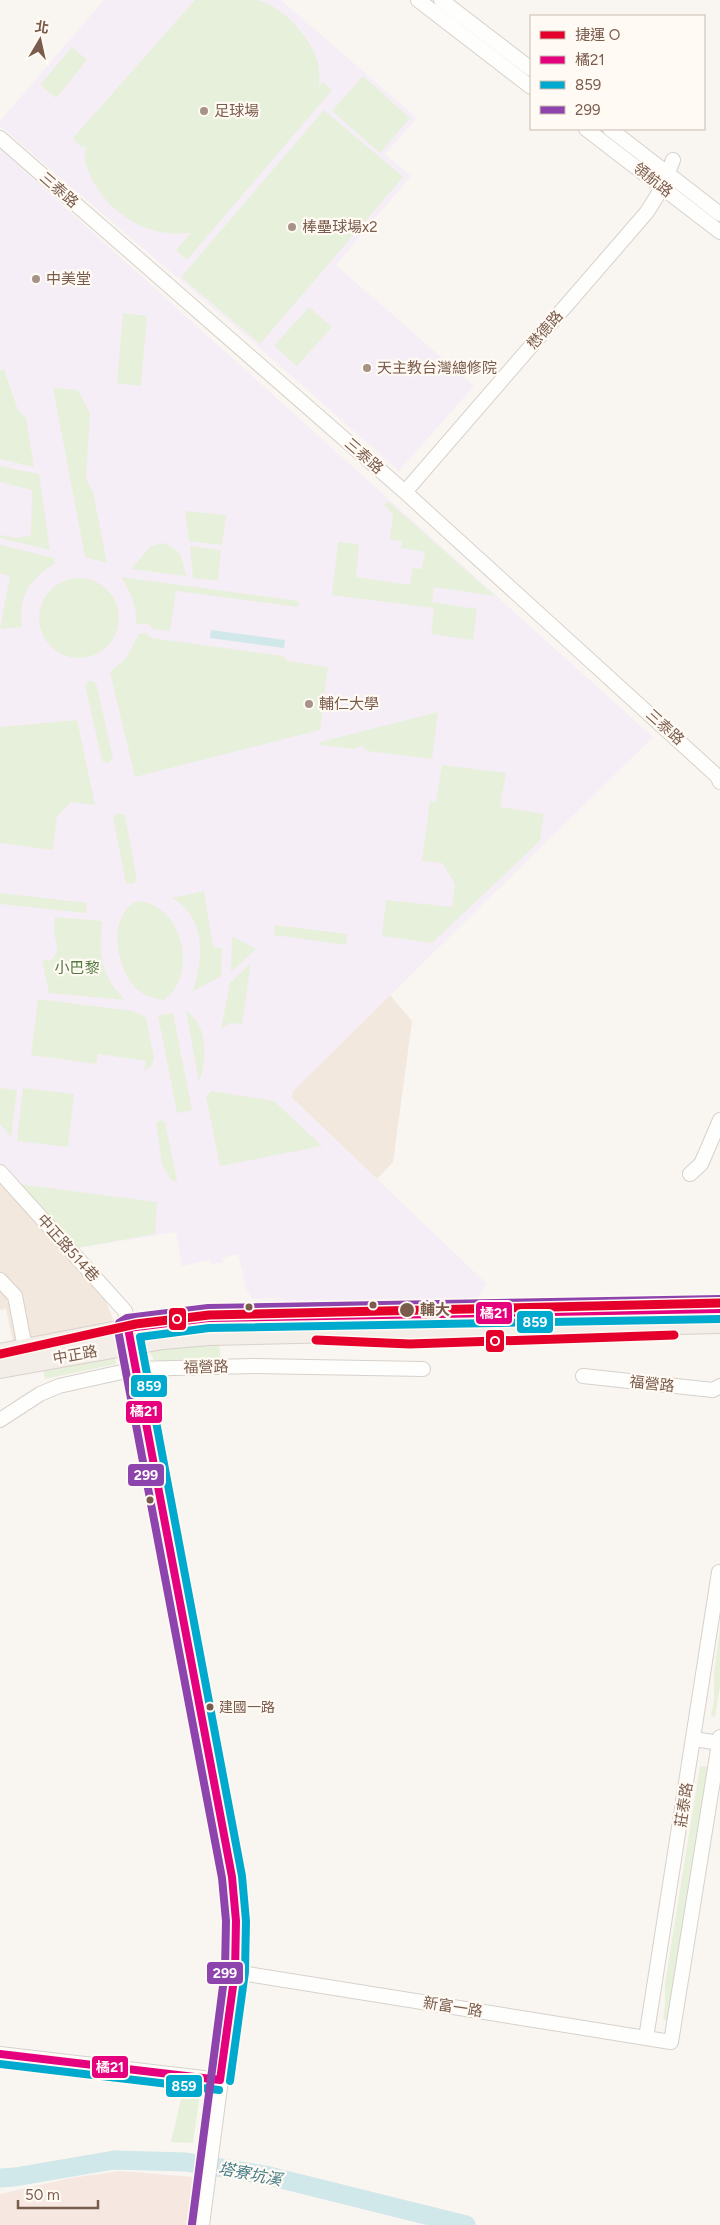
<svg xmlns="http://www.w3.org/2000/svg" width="720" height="2225" font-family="Figtree,'Noto Sans TC',sans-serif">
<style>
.residential{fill:#f2e8de}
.commercial{fill:#f6e8e1}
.education{fill:#f6eef6}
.green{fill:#e7f0db}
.water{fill:#d0e8ea}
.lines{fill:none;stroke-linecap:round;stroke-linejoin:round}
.river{stroke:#d0e8ea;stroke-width:19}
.minor-casing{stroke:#d7d1cb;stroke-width:16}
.major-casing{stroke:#dad1cc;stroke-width:20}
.minor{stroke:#fefefd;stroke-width:14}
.major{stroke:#f3eee8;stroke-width:18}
.bus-1-casing{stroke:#fffaf3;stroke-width:11}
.bus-2-casing{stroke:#fffaf3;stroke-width:11}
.bus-3-casing{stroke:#fffaf3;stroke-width:11}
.bus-1{stroke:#e5007d;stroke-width:8}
.bus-2{stroke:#00a9ce;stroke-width:8}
.bus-3{stroke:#8e44ad;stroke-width:8}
.metro-1-casing{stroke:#fffaf3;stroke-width:12}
.metro-1{stroke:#e4002b;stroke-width:9}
.poi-dot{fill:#a69286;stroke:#fffaf3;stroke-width:2}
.bus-dot{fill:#7a5c4d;stroke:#fffaf3;stroke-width:2}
.labels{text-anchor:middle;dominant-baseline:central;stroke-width:4.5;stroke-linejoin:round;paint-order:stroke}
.bus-label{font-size:14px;fill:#7a5c4d;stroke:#fffaf3;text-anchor:start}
.poi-label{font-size:15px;fill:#7a5c4d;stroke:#fffaf3;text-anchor:start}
.street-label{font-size:15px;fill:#7a5c4d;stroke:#fffaf3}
.park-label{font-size:15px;fill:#537a41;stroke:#fffaf3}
.stop-label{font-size:15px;font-weight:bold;fill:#7a5c4d;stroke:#fffaf3;text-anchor:start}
.water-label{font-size:16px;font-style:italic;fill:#437c86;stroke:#fffaf3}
.line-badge{stroke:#fffaf3;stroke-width:2}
.badge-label{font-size:14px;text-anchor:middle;font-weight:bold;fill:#fff}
</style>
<rect width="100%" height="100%" fill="#f9f5f0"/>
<path class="residential" d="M390,995L412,1021L393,1162L377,1179L291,1097L293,1090Z
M0,1180L104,1296L113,1319L112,1324L13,1342L6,1309L0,1310Z"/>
<path class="commercial" d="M120,2171L193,2177L186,2225H0V2194L71,2178Z"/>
<path class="education" d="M104,0H281L417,118L385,154L411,176L336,265L474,386L399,471L261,349L0,126V121Z
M0,149L653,737L294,1090L291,1097L487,1284L476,1299L255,1301L283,1299L282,1298L253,1299L247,1291L238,1254L222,1258L223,1262L211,1264L210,1260L182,1266L176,1232L77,1248L0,1164Z"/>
<path class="green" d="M195,0C214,0 239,0 257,0C282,5 316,42 319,68C320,74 319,81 319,87L323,82L332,90L187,260L176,250L191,233C183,233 175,234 168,233C131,230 96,199 86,164C84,159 85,151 86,145L82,148L73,138Z
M72,47L87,60L56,98L40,85Z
M363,76L410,118L380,153L332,111Z
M324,110L403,177L260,344L181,277Z
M309,307L332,327L297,366L274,346Z
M123,313L147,316L141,386L117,383Z
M4,369L18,410L26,418L34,467L0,459V371Z
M53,388L78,390L90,413L86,479L93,492L107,563L85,557Z
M0,466L39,474L50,550L0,538V535L15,538L31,536L32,490L0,482Z
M388,501L495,596L434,587L432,602L477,609L473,640L431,634L434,608L332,595L338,542L359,544L356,577L410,585L413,568L422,569L425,552L401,548L402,541L390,540L393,514L384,505Z
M185,511L226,515L222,545L189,541Z
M163,543C183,551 181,556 186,576L131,569L151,546Z
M0,545L54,558L55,563C30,580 18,595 22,627L0,629L10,576L0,573Z
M190,546L221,550L218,581L193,578Z
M121,577L299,601L298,607L176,591L170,631L153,629L148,624H136C137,605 131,593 121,577Z
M39 618a40 40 0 1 1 80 0a40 40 0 1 1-80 0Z
M146,633L151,638L283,656L288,661L328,667L320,730L135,777L110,672L126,658L139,634Z
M90,680L96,683L113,759L108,763L102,761L85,685Z
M438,712L432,759L367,751L362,745L355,749L320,745V742Z
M77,720L95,805L71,802L57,816L53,850L0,843V727Z
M442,765L506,773L500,807L544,814L540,841L432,943L382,936L386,900L452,907L455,884L442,863L422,861L430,801L436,802Z
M118,813L125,815L137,881L132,884L126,883L113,817Z
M204,891L213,947L222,948L221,976L192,992C204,960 207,918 172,898Z
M0,893L87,903L86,913L0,904Z
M137,901C182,903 200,975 164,1000C157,999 148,997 142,993C116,976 105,916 137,901Z
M55,917L102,921C99,956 100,974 125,1000L49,993L42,959L50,961C63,949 54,942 54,929C54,925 55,921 55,917Z
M275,925L347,934L346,945L274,935Z
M232,936L256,949L231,972Z
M251,963L242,1024L230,1023L221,1029L230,983Z
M38,999L132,1011L146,1017L154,1058L152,1065L144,1071L146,1061L98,1054L96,1064L31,1055Z
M186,1011C209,1026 207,1059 199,1082Z
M173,1013L192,1110L177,1113L158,1015Z
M0,1088L17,1090L11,1137L0,1124Z
M23,1088L74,1094L68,1147L17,1141Z
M211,1091L274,1101L322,1146L220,1166L206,1096Z
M160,1120L165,1122L177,1181H172L162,1165L156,1123Z
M18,1184L157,1202L155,1234L77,1248Z
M219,1344L221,1362H155L148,1349Z
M114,1355L116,1364L45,1379L43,1369Z
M720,1628V1686L715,1717L711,1716L714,1700V1674Z
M700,1766L708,1767L667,2020L663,2019L665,2006V1984Z
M183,2091L200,2093L193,2143L171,2142Z"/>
<path class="water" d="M211,630L285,640L284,648L210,638Z"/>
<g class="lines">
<path class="river" d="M0,2178L15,2177L114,2160L186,2162L265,2175L466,2225"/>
<g class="minor-casing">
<path id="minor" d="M418,0L531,87
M441,0L531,69
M586,129L720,232
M610,129L720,214
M0,138L405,492L717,776L720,782
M405,492L647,212L662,188L673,160
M0,1172L125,1311L127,1318L232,1877L236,1921L235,1972L202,2225
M690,1174L701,1164L720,1120
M0,1280L15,1296L25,1348
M583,1376L713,1390L720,1386
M0,1420L40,1394L59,1386L135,1369L253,1366L423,1369
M694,1739L720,1743
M235,1972L671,2042L720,1737
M646,2038L719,1572
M0,2054L220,2080"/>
</g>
<g class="major-casing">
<path id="major" d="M0,1353L128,1328L208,1318L720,1309
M0,1369L163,1340L209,1336L720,1324"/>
</g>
<use href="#minor" class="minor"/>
<use href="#major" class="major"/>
<g class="bus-1-casing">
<path id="bus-1" d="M0,2054L220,2080
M220,2080L235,1972L236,1921L232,1877L128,1328L208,1318L720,1309"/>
</g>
<g class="bus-2-casing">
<path id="bus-2" d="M0,2064L219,2090
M230,2081L245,1972L246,1921L242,1876L140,1337L209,1328L720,1319"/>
</g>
<g class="bus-3-casing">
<path id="bus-3" d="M192,2224L225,1971L226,1921L222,1878L118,1330L119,1323L127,1318L208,1308L720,1299"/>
</g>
<use href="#bus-1" class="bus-1"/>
<use href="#bus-2" class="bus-2"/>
<use href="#bus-3" class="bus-3"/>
<g class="metro-1-casing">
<path id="metro-1" d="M316,1340L410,1344L674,1335
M0,1354L136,1324L209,1315L720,1303"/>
</g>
<use href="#metro-1" class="metro-1"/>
</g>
<g class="poi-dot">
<circle cx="204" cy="111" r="5"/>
<circle cx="292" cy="227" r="5"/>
<circle cx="36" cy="279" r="5"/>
<circle cx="367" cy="368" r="5"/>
<circle cx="309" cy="704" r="5"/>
</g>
<g class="bus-dot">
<circle cx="373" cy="1305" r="4.5"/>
<circle cx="249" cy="1307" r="4.5"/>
<circle cx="407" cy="1310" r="8"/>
<circle cx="150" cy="1500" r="4.5"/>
<circle cx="210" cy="1707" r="4.5"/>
</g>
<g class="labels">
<g class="bus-label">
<text x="219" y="1707">建國一路</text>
</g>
<g class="poi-label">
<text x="214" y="111">足球場</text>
<text x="302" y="227">棒壘球場x2</text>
<text x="46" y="279">中美堂</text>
<text x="377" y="368">天主教台灣總修院</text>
<text x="319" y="704">輔仁大學</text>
</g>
<g class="street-label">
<text transform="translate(653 180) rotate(38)">領航路</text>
<text transform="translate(59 190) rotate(41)">三泰路</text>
<text transform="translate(545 330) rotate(-49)">懋德路</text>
<text transform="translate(364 456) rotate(41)">三泰路</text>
<text transform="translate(665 727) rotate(42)">三泰路</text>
<text transform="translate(68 1248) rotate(48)">中正路514巷</text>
<text transform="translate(75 1355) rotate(-10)">中正路</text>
<text transform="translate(206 1367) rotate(-1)">福營路</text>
<text transform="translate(652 1384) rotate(6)">福營路</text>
<text transform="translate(684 1805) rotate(-81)">莊泰路</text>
<text transform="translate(453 2007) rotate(9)">新富一路</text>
</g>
<g class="park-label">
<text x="77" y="968">小巴黎</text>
</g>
<g class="stop-label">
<text x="420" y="1310">輔大</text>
</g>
<g class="water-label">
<text transform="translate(250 2174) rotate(11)">塔寮坑溪</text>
</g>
</g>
<g class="line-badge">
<rect x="475" y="1301" width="38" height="24" rx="5" fill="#e5007d"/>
<rect x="168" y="1307" width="19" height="24" rx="5" fill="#e4002b"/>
<rect x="516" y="1310" width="38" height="24" rx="5" fill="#00a9ce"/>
<rect x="485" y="1329" width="20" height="24" rx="5" fill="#e4002b"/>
<rect x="130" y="1374" width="38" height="24" rx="5" fill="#00a9ce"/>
<rect x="125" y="1400" width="38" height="24" rx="5" fill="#e5007d"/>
<rect x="127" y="1463" width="38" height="24" rx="5" fill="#8e44ad"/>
<rect x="206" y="1961" width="38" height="24" rx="5" fill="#8e44ad"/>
<rect x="91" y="2055" width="38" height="24" rx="5" fill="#e5007d"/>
<rect x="165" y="2074" width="38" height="24" rx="5" fill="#00a9ce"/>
</g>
<g class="badge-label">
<text x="494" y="1318">橘21</text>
<text x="177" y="1324">O</text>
<text x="535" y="1327">859</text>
<text x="495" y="1346">O</text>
<text x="149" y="1391">859</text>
<text x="144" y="1416">橘21</text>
<text x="146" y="1480">299</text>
<text x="225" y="1978">299</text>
<text x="110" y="2072">橘21</text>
<text x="184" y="2091">859</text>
</g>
<rect x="530" y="15" width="175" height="115" fill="#fffaf3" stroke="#cabbb1"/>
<rect x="540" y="31" width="25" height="8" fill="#e4002b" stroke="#cabbb1"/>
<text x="575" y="40" font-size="15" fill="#7a5c4d">捷運 O</text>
<rect x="540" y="56" width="25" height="8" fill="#e5007d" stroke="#cabbb1"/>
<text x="575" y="65" font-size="15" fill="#7a5c4d">橘21</text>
<rect x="540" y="81" width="25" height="8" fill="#00a9ce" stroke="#cabbb1"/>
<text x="575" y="90" font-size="15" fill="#7a5c4d">859</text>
<rect x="540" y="106" width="25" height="8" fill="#8e44ad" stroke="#cabbb1"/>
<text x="575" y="115" font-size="15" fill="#7a5c4d">299</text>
<g transform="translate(40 40) rotate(9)" stroke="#fffaf3" stroke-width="4" paint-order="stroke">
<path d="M0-4L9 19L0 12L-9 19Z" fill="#7a5c4d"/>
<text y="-8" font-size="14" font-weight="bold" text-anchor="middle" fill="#7a5c4d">北</text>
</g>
<path d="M18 2200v8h80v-8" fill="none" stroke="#7a5c4d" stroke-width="2.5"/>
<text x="25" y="2200" font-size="15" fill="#7a5c4d" stroke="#fffaf3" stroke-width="4" paint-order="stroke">50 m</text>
</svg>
